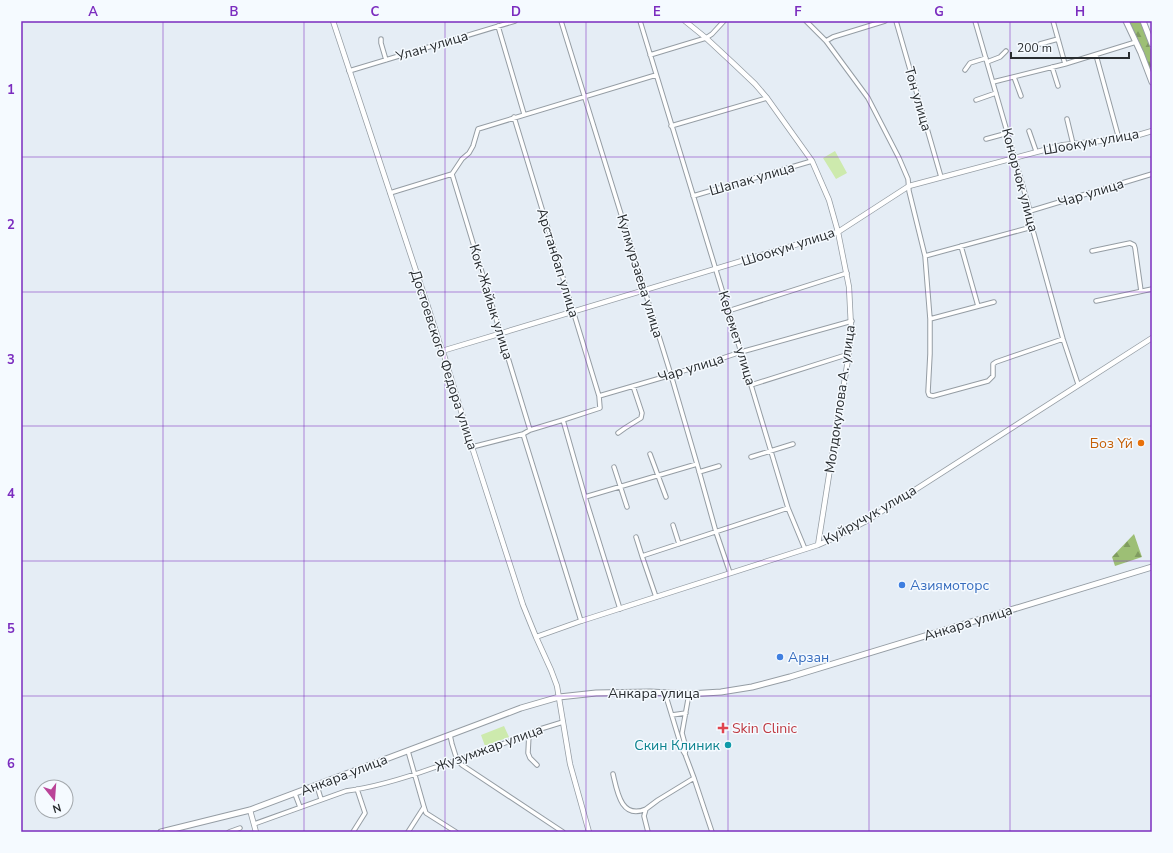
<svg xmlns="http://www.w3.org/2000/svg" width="1173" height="853" font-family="'Nunito Sans',sans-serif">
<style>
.forest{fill:url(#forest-firs)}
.pitch{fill:#cdeaad}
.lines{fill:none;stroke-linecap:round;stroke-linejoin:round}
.street-casing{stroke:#959da4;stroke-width:5.5}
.secondary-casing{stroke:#959da4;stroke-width:6}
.primary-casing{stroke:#959da4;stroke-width:7}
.street{stroke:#fff;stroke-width:3.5}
.secondary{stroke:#fff;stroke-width:4.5}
.primary{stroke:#fff;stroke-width:5}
.grid{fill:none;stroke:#7b2cbf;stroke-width:1;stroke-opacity:0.55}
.food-dot{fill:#e8710a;stroke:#f5faff;stroke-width:1.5}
.shop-dot{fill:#3f7fe0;stroke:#f5faff;stroke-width:1.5}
.health-dot{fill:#e0444e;stroke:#f5faff;stroke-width:1.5}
.culture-dot{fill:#0f9aa8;stroke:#f5faff;stroke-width:1.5}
.labels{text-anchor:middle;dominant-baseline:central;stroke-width:3;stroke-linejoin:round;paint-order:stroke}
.street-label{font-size:14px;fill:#292d30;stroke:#f5faff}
.food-label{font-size:14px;fill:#c56008;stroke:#f5faff;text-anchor:end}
.shop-label{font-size:14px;fill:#366cbe;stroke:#f5faff;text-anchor:start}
.health-label{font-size:14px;fill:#be3a42;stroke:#f5faff;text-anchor:start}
.culture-label{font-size:14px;fill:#0d838f;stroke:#f5faff;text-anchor:end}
.neatline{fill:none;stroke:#7b2cbf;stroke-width:1.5}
.grid-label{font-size:13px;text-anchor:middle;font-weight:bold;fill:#7b2cbf}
</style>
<defs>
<pattern id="forest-firs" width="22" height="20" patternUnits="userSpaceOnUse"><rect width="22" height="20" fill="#9dbf75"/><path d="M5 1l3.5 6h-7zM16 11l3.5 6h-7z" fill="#809c60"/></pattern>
</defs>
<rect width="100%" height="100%" fill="#e5edf5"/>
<path class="forest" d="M1128,21H1140L1152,52V76Z
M1134,534L1142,557L1115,566L1112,557Z"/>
<path class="pitch" d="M835,151L847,173L836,179L823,158Z
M504,726L509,737L485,746L481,735Z"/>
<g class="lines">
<g class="street-casing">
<path id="street" d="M561,21L671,375L697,464L716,532L730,573
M640,21L751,385L788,508L805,549
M806,21L826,41L868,98L899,158L908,179L909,191L925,256L930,319V354L928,392L929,395L933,396L988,381L993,376V364L996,362L1063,339
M896,21L941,177
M975,21L1030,211L1032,227L1063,339L1078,384
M1053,21L1065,64
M498,26L524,114
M381,39V43L386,60
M826,41L833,37L885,21
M1040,44L1058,39
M650,55L706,38L712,34L724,21
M1096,55L1119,139
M987,62L1000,57L1006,51
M1052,67L1058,86
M965,70L970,63L986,58
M349,71L515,21
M1014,77L1021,96
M993,82L1065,64L1136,42
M976,100L996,93
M1067,119L1073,144
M671,126L767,98
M1029,131L1036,151
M986,139L1008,133
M452,174L530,430
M390,193L452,174L462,159L469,153L473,146L478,129L656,75
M693,196L812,161
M1030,211L1152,174
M961,246L978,306
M1092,251L1130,243L1134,245L1135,248L1141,291
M925,256L1032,227
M1096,301L1152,289
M728,311L847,273
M930,319L994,302
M751,385L849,354
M599,396L671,375L741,352L852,321
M563,420L585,497L620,609
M618,433L625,428L641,418L642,413L633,386
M523,434L581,621
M472,447L523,434L530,430L563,420L600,408L599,396L514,117
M650,454L666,497
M751,457L793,444
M614,467L627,507
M699,472L719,466
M585,497L697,464
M673,525L679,544
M636,537L642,556
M656,597L642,556L788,508
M665,693L682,749L685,754L694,778L712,832
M672,715L686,713
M529,734L528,753L530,758L537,765
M450,735L452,744L457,760L462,765L563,832
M408,751L424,807L426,813L456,832
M685,754L686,748L682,733L689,694
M613,774C617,791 621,820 646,809
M317,786L321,799
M295,794L300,807
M254,824L346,791C376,787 405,778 433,768C465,758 497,746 529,734L537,730L563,722
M229,832L240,828
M353,832L365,813L357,789
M408,832L424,807
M648,832L644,816L646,809L658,800L694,778"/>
</g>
<g class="secondary-casing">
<path id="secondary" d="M333,21L429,310L442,351L444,355L472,447L523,605L536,637L551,670L557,686L570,764L589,832
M685,21L706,38L735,65L755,84L767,98L812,161L829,200L838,232L849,287L851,327L849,354L836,431L818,545
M442,351L838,232L909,186L1063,145L1119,139L1135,136L1152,131
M536,637L581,621L818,545L834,538L868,520L1152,338
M250,810L256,832"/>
</g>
<g class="primary-casing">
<path id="primary" d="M1126,21L1141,53L1152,82
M1143,21L1152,44
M161,832L250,810L479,724L521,708L559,697L596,693L650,692L689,694L721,692L752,687L790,677L1152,567"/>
</g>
<use href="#street" class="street"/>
<use href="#secondary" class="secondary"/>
<use href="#primary" class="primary"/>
</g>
<path class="grid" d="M163,21V832M304,21V832M445,21V832M586,21V832M728,21V832M869,21V832M1010,21V832M21,157H1152M21,292H1152M21,426H1152M21,561H1152M21,696H1152"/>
<circle class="food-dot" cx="1141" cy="443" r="4"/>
<g class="shop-dot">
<circle cx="902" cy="585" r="4"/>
<circle cx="780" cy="657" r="4"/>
</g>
<path class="health-dot" d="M721 722h4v4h4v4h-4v4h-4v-4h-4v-4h4z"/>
<circle class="culture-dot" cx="728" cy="745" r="4"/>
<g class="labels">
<g class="street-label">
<text transform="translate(432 46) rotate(-17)">Улан улица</text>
<text transform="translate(918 99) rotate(74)">Тон улица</text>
<text transform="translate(1091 142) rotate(-10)">Шоокум улица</text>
<text transform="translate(752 179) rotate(-16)">Шапак улица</text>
<text transform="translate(1020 180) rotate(75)">Конорчок улица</text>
<text transform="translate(1091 193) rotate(-17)">Чар улица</text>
<text transform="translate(788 247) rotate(-18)">Шоокум улица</text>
<text transform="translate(558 263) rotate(73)">Арстанбап улица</text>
<text transform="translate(640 276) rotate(73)">Кулмурзаева улица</text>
<text transform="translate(491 302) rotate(73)">Кок-Жайык улица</text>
<text transform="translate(737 338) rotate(73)">Керемет улица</text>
<text transform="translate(444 360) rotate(72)">Достоевского Федора улица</text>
<text transform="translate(691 368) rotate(-17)">Чар улица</text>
<text transform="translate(840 399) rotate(-82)">Молдокулова А. улица</text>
<text transform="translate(870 515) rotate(-30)">Куйручук улица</text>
<text transform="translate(968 623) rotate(-17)">Анкара улица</text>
<text x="654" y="693">Анкара улица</text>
<text transform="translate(489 748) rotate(-20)">Жузумжар улица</text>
<text transform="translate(344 775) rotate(-21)">Анкара улица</text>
</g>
<g class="food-label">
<text x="1133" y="443">Боз Үй</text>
</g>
<g class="shop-label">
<text x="910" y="585">Азиямоторс</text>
<text x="788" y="657">Арзан</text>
</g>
<g class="health-label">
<text x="732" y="728">Skin Clinic</text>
</g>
<g class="culture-label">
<text x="720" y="745">Скин Клиник</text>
</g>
</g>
<rect width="1173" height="853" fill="none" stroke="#f5faff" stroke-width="44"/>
<g transform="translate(54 799) rotate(163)"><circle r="19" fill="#f5faff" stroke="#a3a8ac"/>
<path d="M0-3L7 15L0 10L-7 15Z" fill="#ba4398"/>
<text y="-6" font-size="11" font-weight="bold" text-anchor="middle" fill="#292d30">N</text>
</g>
<path d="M1011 52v6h118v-6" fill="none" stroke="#292d30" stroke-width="2"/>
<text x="1017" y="52" font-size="12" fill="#292d30" stroke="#f5faff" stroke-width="3" paint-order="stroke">200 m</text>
<rect x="22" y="22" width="1129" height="809" class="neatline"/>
<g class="grid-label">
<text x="93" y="16">A</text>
<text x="234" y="16">B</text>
<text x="375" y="16">C</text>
<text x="516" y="16">D</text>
<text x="657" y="16">E</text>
<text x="798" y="16">F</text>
<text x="939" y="16">G</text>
<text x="1080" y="16">H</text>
<text x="11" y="94">1</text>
<text x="11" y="229">2</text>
<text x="11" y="364">3</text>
<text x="11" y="498">4</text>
<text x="11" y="633">5</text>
<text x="11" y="768">6</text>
</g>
</svg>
